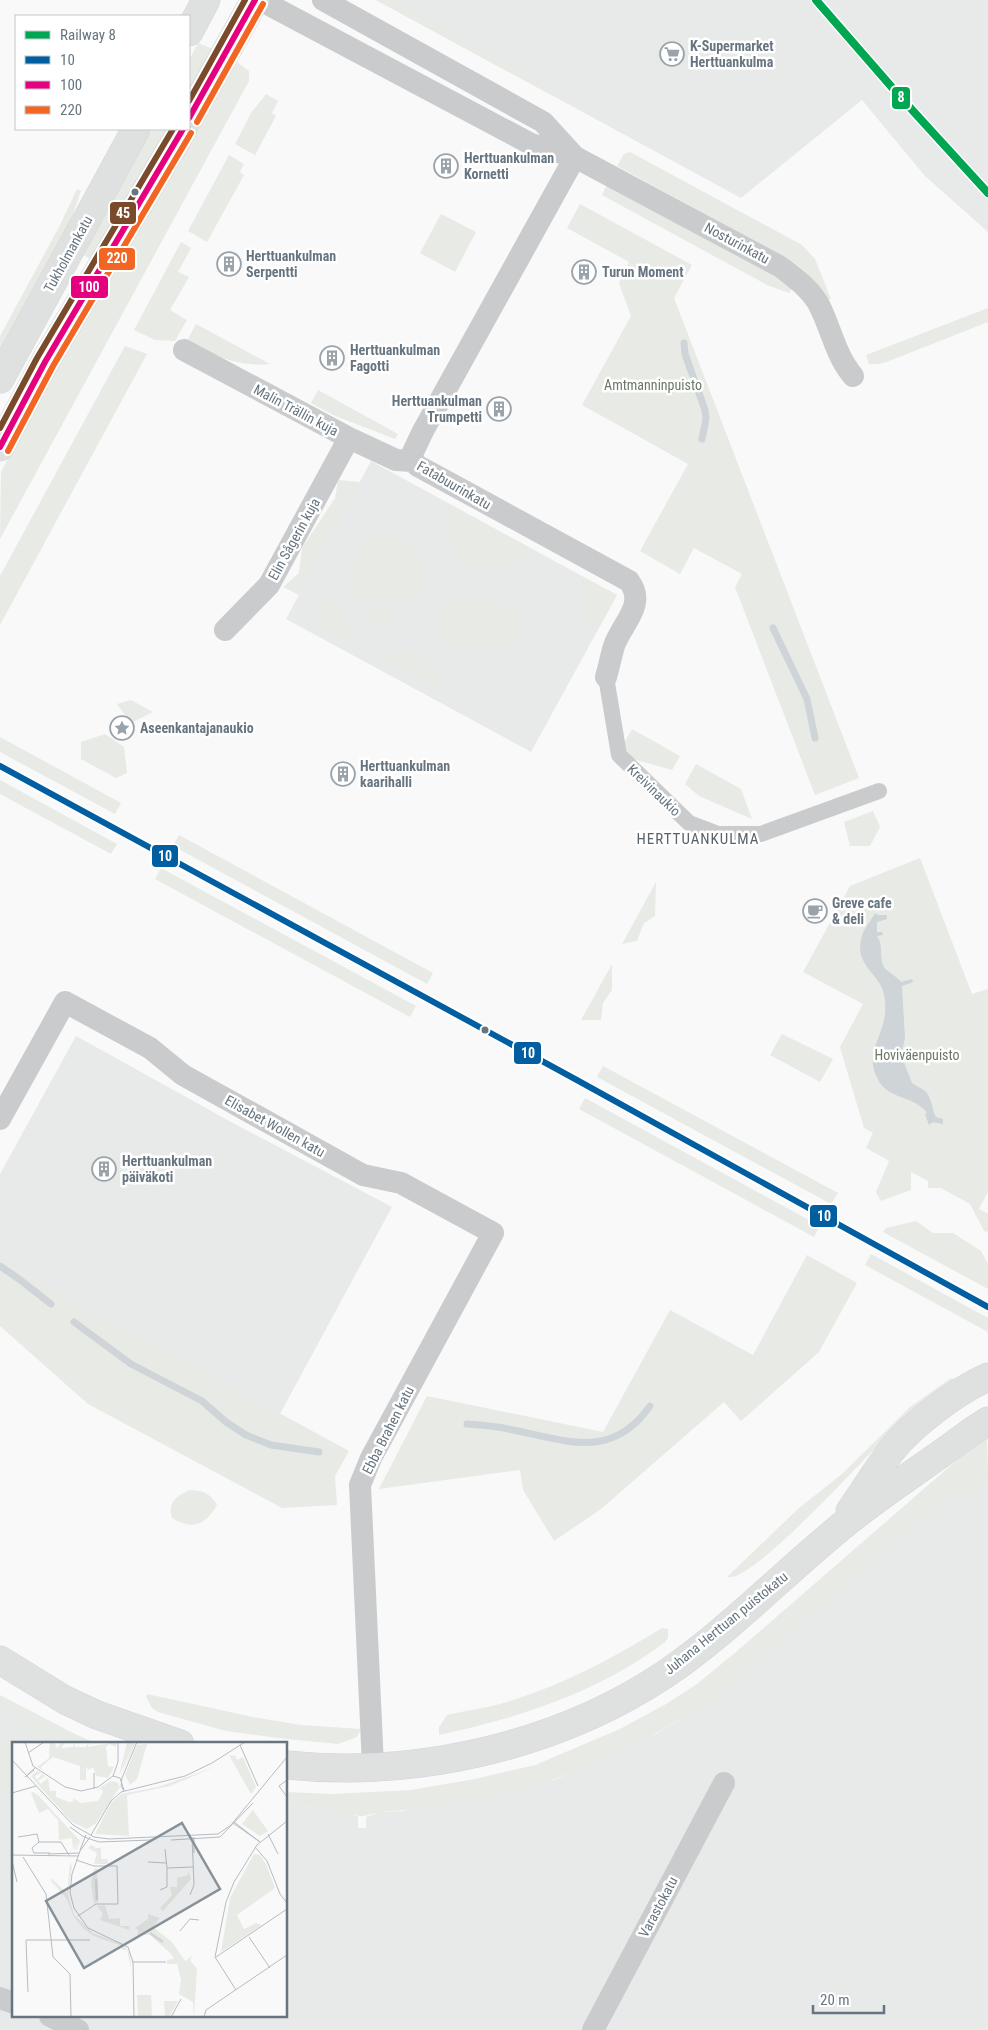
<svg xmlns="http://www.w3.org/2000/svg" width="988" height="2030" font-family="'Roboto Condensed',sans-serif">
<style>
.built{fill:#e8e9e9}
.green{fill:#e8eae6}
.water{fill:#ced4d7}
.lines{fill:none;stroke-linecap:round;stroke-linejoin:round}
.stream{stroke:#ced4d7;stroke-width:7}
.secondary-casing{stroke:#d5d6d7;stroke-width:29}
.primary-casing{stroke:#d4d5d6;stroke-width:29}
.pedestrian{stroke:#cacbcc;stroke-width:16}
.minor{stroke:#cacbcc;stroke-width:22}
.secondary{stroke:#dfe0e0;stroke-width:28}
.primary{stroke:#dfe0e0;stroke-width:28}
.bus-1-casing{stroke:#fff;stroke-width:10}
.bus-2-casing{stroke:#fff;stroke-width:10}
.bus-3-casing{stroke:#fff;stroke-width:10}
.bus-4-casing{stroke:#fff;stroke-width:10}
.bus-1{stroke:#005ea1;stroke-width:6}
.bus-2{stroke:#e5007d;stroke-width:6}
.bus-3{stroke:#f26522;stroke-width:6}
.bus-4{stroke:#7a4b2a;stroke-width:6}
.rail-1-casing{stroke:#fff;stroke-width:11}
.rail-1{stroke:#00a651;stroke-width:8}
.bus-dot{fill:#677580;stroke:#fff;stroke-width:2}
.labels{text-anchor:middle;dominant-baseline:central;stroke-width:5;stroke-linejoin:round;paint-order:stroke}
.poi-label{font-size:14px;font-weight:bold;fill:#677580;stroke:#fff;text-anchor:start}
.street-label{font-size:14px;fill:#677580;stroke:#fff}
.park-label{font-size:14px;fill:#697966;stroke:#fff}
.neighbourhood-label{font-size:15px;letter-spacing:1px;fill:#59636c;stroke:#fff}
.inset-river{fill:none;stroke:#ced4d7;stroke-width:2.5}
.inset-road{fill:none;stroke:#b6bcc2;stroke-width:1}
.view{fill:#869199;fill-opacity:0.15;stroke:#869199;stroke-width:2.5}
.inset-edge{fill:none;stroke:#677580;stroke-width:2.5}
.line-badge{stroke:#fff;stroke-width:2}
.badge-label{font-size:14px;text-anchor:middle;font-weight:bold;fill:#fff}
</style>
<rect width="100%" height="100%" fill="#f9f9f9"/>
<path class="built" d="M376,0H988V232L925,176L862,100L741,198Z
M371,461L617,595L531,752L286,619Z
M76,1036L233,1123L392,1207L280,1414L0,1261V1174Z
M988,1463V2030H0V1710L58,1744H14V2016H286V1804L350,1813L358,1817V1828H366V1817L380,1812L402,1811L556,1779L607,1758L656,1734L691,1712L703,1710Z"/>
<path class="green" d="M376,0H393L555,92L553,96Z
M198,43L213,49L189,94V60Z
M237,62L249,71V81L0,539L1,472L56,369Z
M266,94L278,101L272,113L276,116L255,155L235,144L251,113Z
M152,129H169L92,260L84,255Z
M630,152L802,245L815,259L831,299L826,300L805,271L790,260L617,166L624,154Z
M229,155L244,164L240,172L244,175L207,242L188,231Z
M607,185L772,275L792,289L789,293L767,285L602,195Z
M77,189L81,191L68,228L0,356V336L59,227Z
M580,204L692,265L674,298L859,778L815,795L735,587L742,574L694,548L680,574L640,551L688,464L582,405L631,316L619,283L629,262L567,228Z
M441,214L476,232L455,272L420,253Z
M181,242L191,248L178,272L189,277L170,310L187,320L175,341L155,340L134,330Z
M988,308V322L889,361L880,364H869L866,355Z
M196,324L270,364C240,367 212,357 188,339Z
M125,346L147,354L0,625V576Z
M318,390L398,434L395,439L333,415L311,403Z
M338,480L360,482L299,595L283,587L299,573L302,548L335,498Z
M449,504L539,553C477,576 442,589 449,504Z
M379,532C418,531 447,591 395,603C385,606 374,605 364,601C329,588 356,543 379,532Z
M585,578L617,595L596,633C580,617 574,599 585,578Z
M331,595C348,600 351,629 354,644L312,621L326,598Z
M468,598C485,599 517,601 522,622C513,663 428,662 439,611L449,601Z
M381,607L388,608L395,613L392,623L380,629L371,626L364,616L369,610Z
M403,651C428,652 433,669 440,691L381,659Z
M131,700L153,712L131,723L117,704Z
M632,729L680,756L672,770L633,759L623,745Z
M105,734L124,747L127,773L116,778L81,759V742Z
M0,737L121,803L115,814L0,752Z
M696,764L741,789L752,819L699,796L685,784Z
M0,780L117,844L111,854L0,794Z
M873,811L880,827L870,846H850L844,822Z
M179,835L433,973L427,984L173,846Z
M920,858L972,994L988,989V1192L979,1209L988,1214V1232L984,1231L970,1204L941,1188H928V1181L911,1172V1190L881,1201L876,1192L889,1161L866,1148L873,1133L864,1128L840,1047L863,1004L803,972L850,886Z
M161,868L416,1006L410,1017L155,879Z
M656,882L655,916L644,923L637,941L622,944Z
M612,964V990L603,1003L601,1020H581Z
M782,1034L833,1059L820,1082L770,1055Z
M603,1066L838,1193L831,1204L597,1077Z
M585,1098L820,1226L814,1237L579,1109Z
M916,1221L933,1233H953L981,1251L988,1264V1289L883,1232L886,1228Z
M871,1254L988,1318V1332L865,1265Z
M807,1255L857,1283L819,1352L741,1421L724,1402L601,1509L554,1541L523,1490L520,1470L379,1489L427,1396L603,1432L670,1310L753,1355Z
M0,1261L349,1451L335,1476L337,1505L282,1508L88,1404L0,1326Z
M951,1378L954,1379L953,1383C930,1402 904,1420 882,1441C861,1462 751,1584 727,1577L799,1508L842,1474L910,1407Z
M987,1438L988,1471L972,1500L950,1496L703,1710C685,1713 671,1725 655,1734C640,1743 624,1751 607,1758C535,1791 461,1806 382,1812C368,1813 365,1820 350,1813L286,1804V1792L333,1794L411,1790L475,1779L535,1765L620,1729L666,1704L697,1684L736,1652L957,1460Z
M190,1490C204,1491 210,1493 217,1505C205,1526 192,1530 172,1518C167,1503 177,1495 190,1490Z
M662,1628L668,1629V1638L665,1642C599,1692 519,1718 439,1735V1727L447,1715C467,1710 488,1708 507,1702C563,1685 613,1658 662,1628Z
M147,1694L253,1717L301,1725L361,1729L357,1737L338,1744L287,1739L226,1731L158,1712L152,1708L146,1697Z
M0,1695L75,1734L98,1744H20L44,1736L0,1710Z
M14,1746V1792L0,1794V1750Z"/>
<path class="water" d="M875,913L878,915H887V919L877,922V932H882L883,935L877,936C884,947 879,955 883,965C886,972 896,975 901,982L912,979L913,982L902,986L905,1038L901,1055L912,1083C917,1087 922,1088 926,1092C931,1096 933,1113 936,1117L943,1119V1124L933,1122L929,1125L925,1114L927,1113C915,1096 892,1100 880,1083C862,1055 883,1039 885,1013C886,1003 885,993 880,984C869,967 855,959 862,936C864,928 871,921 875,913Z"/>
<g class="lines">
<path class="stream" d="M684,343L685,354L705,410L706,419L702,439
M773,628L807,699L815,738
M0,1266L19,1279L51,1304
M74,1322L131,1364L202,1401L226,1422L246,1435L271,1445L319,1452
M467,1424C483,1425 498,1426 513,1430C568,1441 612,1460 650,1406"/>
<g class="secondary-casing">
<path id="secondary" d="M189,32L206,0
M189,118L255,0
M0,379L136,129
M0,447L45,362L183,129"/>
</g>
<g class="primary-casing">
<path id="primary" d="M850,1511C864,1491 877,1470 891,1451C912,1424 957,1391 988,1377
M0,1660L65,1700L97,1715L180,1744
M286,1765C415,1778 555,1747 664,1675C726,1633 779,1578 837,1530C879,1495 927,1465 971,1432L988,1421"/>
</g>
<path class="pedestrian" d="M606,677L619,755L689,823L718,834H761L879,791"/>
<path class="minor" d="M260,0L531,144L575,157L779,266C794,277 808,287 818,303C831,327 835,355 853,376
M323,0L543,122L574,156
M575,157L423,431L413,452L412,461L418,466L629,581C647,605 622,623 614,646C611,656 609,667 606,677
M184,350L349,438L396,460L412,461
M225,630L269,585L349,438
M0,1119L65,1002L150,1048L183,1075L363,1175L401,1183L493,1233L371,1458L360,1485L373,1766
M0,1998L14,2003
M50,2016L78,2030
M593,2030L724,1783"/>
<use href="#secondary" class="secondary"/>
<use href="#primary" class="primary"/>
<g class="bus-1-casing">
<path id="bus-1" d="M0,766L575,1079L988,1307"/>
</g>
<g class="bus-2-casing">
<path id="bus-2" d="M189,118L255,0
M0,447L45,362L183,129"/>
</g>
<g class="bus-3-casing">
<path id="bus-3" d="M197,122L263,4
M8,451L53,366L191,133"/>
</g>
<g class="bus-4-casing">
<path id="bus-4" d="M189,101L245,0
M0,428L37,358L173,129"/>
</g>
<use href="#bus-1" class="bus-1"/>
<use href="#bus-2" class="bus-2"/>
<use href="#bus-3" class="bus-3"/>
<use href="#bus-4" class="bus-4"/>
<g class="rail-1-casing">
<path id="rail-1" d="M816,0L903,100L988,193"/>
</g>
<use href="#rail-1" class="rail-1"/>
</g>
<defs>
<g id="supermarket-ring" transform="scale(1.25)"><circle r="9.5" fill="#fff" stroke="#9aa3aa" stroke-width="1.5"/><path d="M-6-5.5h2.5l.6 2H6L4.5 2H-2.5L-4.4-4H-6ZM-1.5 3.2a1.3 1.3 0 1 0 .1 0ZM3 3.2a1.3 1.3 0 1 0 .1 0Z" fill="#9aa3aa"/></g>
<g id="building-ring" transform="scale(1.25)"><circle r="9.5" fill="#fff" stroke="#9aa3aa" stroke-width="1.5"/><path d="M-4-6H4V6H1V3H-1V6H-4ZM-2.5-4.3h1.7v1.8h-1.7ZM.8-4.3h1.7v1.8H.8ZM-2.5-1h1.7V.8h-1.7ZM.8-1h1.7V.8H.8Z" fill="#9aa3aa"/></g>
<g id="sight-ring" transform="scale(1.25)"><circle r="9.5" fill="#fff" stroke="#9aa3aa" stroke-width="1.5"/><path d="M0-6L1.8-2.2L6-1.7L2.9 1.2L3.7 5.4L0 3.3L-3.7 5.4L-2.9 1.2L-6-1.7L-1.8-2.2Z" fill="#9aa3aa"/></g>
<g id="cafe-ring" transform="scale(1.25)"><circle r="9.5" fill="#fff" stroke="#9aa3aa" stroke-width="1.5"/><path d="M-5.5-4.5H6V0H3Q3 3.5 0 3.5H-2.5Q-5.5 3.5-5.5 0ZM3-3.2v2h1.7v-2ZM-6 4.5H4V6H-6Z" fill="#9aa3aa"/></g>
</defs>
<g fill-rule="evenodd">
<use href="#supermarket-ring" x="672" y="54"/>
<use href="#building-ring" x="446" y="166"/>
<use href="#building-ring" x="229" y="264"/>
<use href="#building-ring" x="584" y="272"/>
<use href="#building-ring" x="332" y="358"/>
<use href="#building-ring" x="499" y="409"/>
<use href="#sight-ring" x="122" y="728"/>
<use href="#building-ring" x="343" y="774"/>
<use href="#cafe-ring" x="815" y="911"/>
<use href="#building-ring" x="104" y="1169"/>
</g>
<g class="bus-dot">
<circle cx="135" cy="192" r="4.5"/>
<circle cx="485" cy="1030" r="4.5"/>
</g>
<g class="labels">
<g class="poi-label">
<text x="690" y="46">K-Supermarket<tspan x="690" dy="16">Herttuankulma</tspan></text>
<text x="464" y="158">Herttuankulman<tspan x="464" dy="16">Kornetti</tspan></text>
<text x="246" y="256">Herttuankulman<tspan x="246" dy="16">Serpentti</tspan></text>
<text x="602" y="272">Turun Moment</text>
<text x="350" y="350">Herttuankulman<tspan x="350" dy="16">Fagotti</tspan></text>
<text x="482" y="401" text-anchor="end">Herttuankulman<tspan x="482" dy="16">Trumpetti</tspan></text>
<text x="140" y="728">Aseenkantajanaukio</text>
<text x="360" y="766">Herttuankulman<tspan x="360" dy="16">kaarihalli</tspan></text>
<text x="832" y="903">Greve cafe<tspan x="832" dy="16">&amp; deli</tspan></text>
<text x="122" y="1161">Herttuankulman<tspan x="122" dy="16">päiväkoti</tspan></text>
</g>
<g class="street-label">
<text transform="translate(737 243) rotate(28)">Nosturinkatu</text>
<text transform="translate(68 254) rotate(-61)">Tukholmankatu</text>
<text transform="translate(296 410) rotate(28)">Malin Trällin kuja</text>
<text transform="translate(454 485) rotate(30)">Fatabuurinkatu</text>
<text transform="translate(294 539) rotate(-61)">Elin Sågerin kuja</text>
<text transform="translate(654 790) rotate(44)">Kreivinaukio</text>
<text transform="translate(275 1126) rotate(29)">Elisabet Wollen katu</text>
<text transform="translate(388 1430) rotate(-63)">Ebba Brahen katu</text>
<text transform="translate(726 1623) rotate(-39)">Juhana Herttuan puistokatu</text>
<text transform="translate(658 1907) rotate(-62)">Varastokatu</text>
</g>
<g class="park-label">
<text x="653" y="385">Amtmanninpuisto</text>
<text x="917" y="1055">Hoviväenpuisto</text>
</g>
<g class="neighbourhood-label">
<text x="698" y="839">HERTTUANKULMA</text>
</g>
</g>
<g transform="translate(12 1742)">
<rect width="275" height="275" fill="#f9f9f9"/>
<path d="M38,0H42L45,6L50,0H54L49,6L61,5L63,0V5H74L77,0L76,5L104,0V5L97,2L94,5L96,24L102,25L96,36L84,34L81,25L76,28L74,24V38H68V24L41,15L29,25L31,28L25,25L37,16ZM115,0L123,2L110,32L120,6L107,34ZM135,2L125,37L118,43L113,33L125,3ZM217,13L224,14L225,18L231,15L244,45L239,52ZM203,25L158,44L115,53L117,94L83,92L99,61L109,52L146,45ZM25,29L29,31L23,34L25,38L30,32L33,34L26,39L29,42L36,36L38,49H44V55L57,60H61V56L69,61L86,59L91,50L89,47L84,48L99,39L105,40L108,45L84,81L75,87L60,80L28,45L19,34ZM19,51L21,50L27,54L68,99L65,107L62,108L67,99L61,107L60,96L47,98L46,78L36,67L27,71ZM241,68L256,89L248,94L230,82ZM79,103L84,106L115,105L89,106V117H96V122H82L85,111L76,106ZM242,112L248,113L254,122L263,146L225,173L232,187L244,181L250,183L209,210L218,156ZM58,121L60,124L56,153L62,173L81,191L112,203L118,211L119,226L115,208H110V204L82,194L72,187L62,175L55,157L39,139V136L55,151ZM85,126L86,160L82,162L79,141L82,127ZM176,128L179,137L151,169L148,166L160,153L158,145H165V136L176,133ZM93,163L97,177L108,176V184H117V188L88,178L91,172L85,164ZM136,172L148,176L141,185L160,200L173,219L181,214L178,218L185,227L182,275L181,260L167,252L169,238L165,222H155V218L162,217L159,212L138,193H127L126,196V188L123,186L136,177ZM125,253H139L140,275H126ZM152,259H166L157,275H153Z" fill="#e8eae6"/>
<path class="inset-river" d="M84,137L85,158M138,191L151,200"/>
<path class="inset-road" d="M13,0L21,24L53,45L69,49L86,45L101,34L106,20V0M228,3L246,44M16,11L32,0M0,18L61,83L82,95L97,97L206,92L219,83L275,15M22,28L13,35L23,26M101,34L108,36L112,48M275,38L267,44L275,55M82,47V31M112,49L109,44L110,36L125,0M0,51L24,44M222,80L248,100M221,81L248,100M58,85L72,95L87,100L139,98M256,92L266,112M79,93L99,59L109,50L173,34L200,21L233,0M6,95L25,92L27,100M78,95L68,109L60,132L58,151L62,166L76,186L116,205L121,220M182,95V111M159,98L208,95L241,61M243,105L255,119L268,152L275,161M153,107L155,126M68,108L74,93M38,111H22L20,106L27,100H49L57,113M36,112L67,111M0,113L66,114M11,115L34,152L41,215L58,232L59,275M64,118L82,124H105L106,162H84L66,174M0,119L5,140M136,120L154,121M148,148L155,145V126L181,125M178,153L182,143L180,95M168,189L178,177L187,178M237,195L258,226M203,215L214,160L222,140L245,103L275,79M203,215L224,248M204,215L275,167M121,219L122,275M121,220H154M16,250L14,198H78M159,275L169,257M192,275L194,268L275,213"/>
<path class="view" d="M170,81L208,147L72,226L34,159Z"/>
<rect width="275" height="275" class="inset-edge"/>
</g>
<g class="line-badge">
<rect x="891" y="86" width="20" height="24" rx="5" fill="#00a651"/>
<rect x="109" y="201" width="28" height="24" rx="5" fill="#7a4b2a"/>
<rect x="98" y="247" width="38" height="24" rx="5" fill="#f26522"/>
<rect x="70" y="275" width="39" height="24" rx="5" fill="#e5007d"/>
<rect x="151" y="844" width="28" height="24" rx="5" fill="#005ea1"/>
<rect x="513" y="1041" width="29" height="24" rx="5" fill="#005ea1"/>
<rect x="809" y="1204" width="29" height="24" rx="5" fill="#005ea1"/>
</g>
<g class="badge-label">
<text x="901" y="102">8</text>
<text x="123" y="218">45</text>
<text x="117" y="263">220</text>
<text x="89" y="292">100</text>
<text x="165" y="861">10</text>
<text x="528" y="1058">10</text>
<text x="824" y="1221">10</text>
</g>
<rect x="15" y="15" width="175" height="115" fill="#ffffff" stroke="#c2c8cc"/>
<rect x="25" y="31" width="25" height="8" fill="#00a651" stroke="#c2c8cc"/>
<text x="60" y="40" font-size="15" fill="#677580">Railway 8</text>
<rect x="25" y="56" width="25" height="8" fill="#005ea1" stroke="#c2c8cc"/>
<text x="60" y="65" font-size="15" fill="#677580">10</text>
<rect x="25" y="81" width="25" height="8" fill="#e5007d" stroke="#c2c8cc"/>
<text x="60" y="90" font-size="15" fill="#677580">100</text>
<rect x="25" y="106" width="25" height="8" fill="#f26522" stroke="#c2c8cc"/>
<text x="60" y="115" font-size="15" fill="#677580">220</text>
<path d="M813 2005v8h71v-8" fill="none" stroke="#677580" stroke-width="2.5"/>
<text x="820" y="2005" font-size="15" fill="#677580" stroke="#ffffff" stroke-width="4" paint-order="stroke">20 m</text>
</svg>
